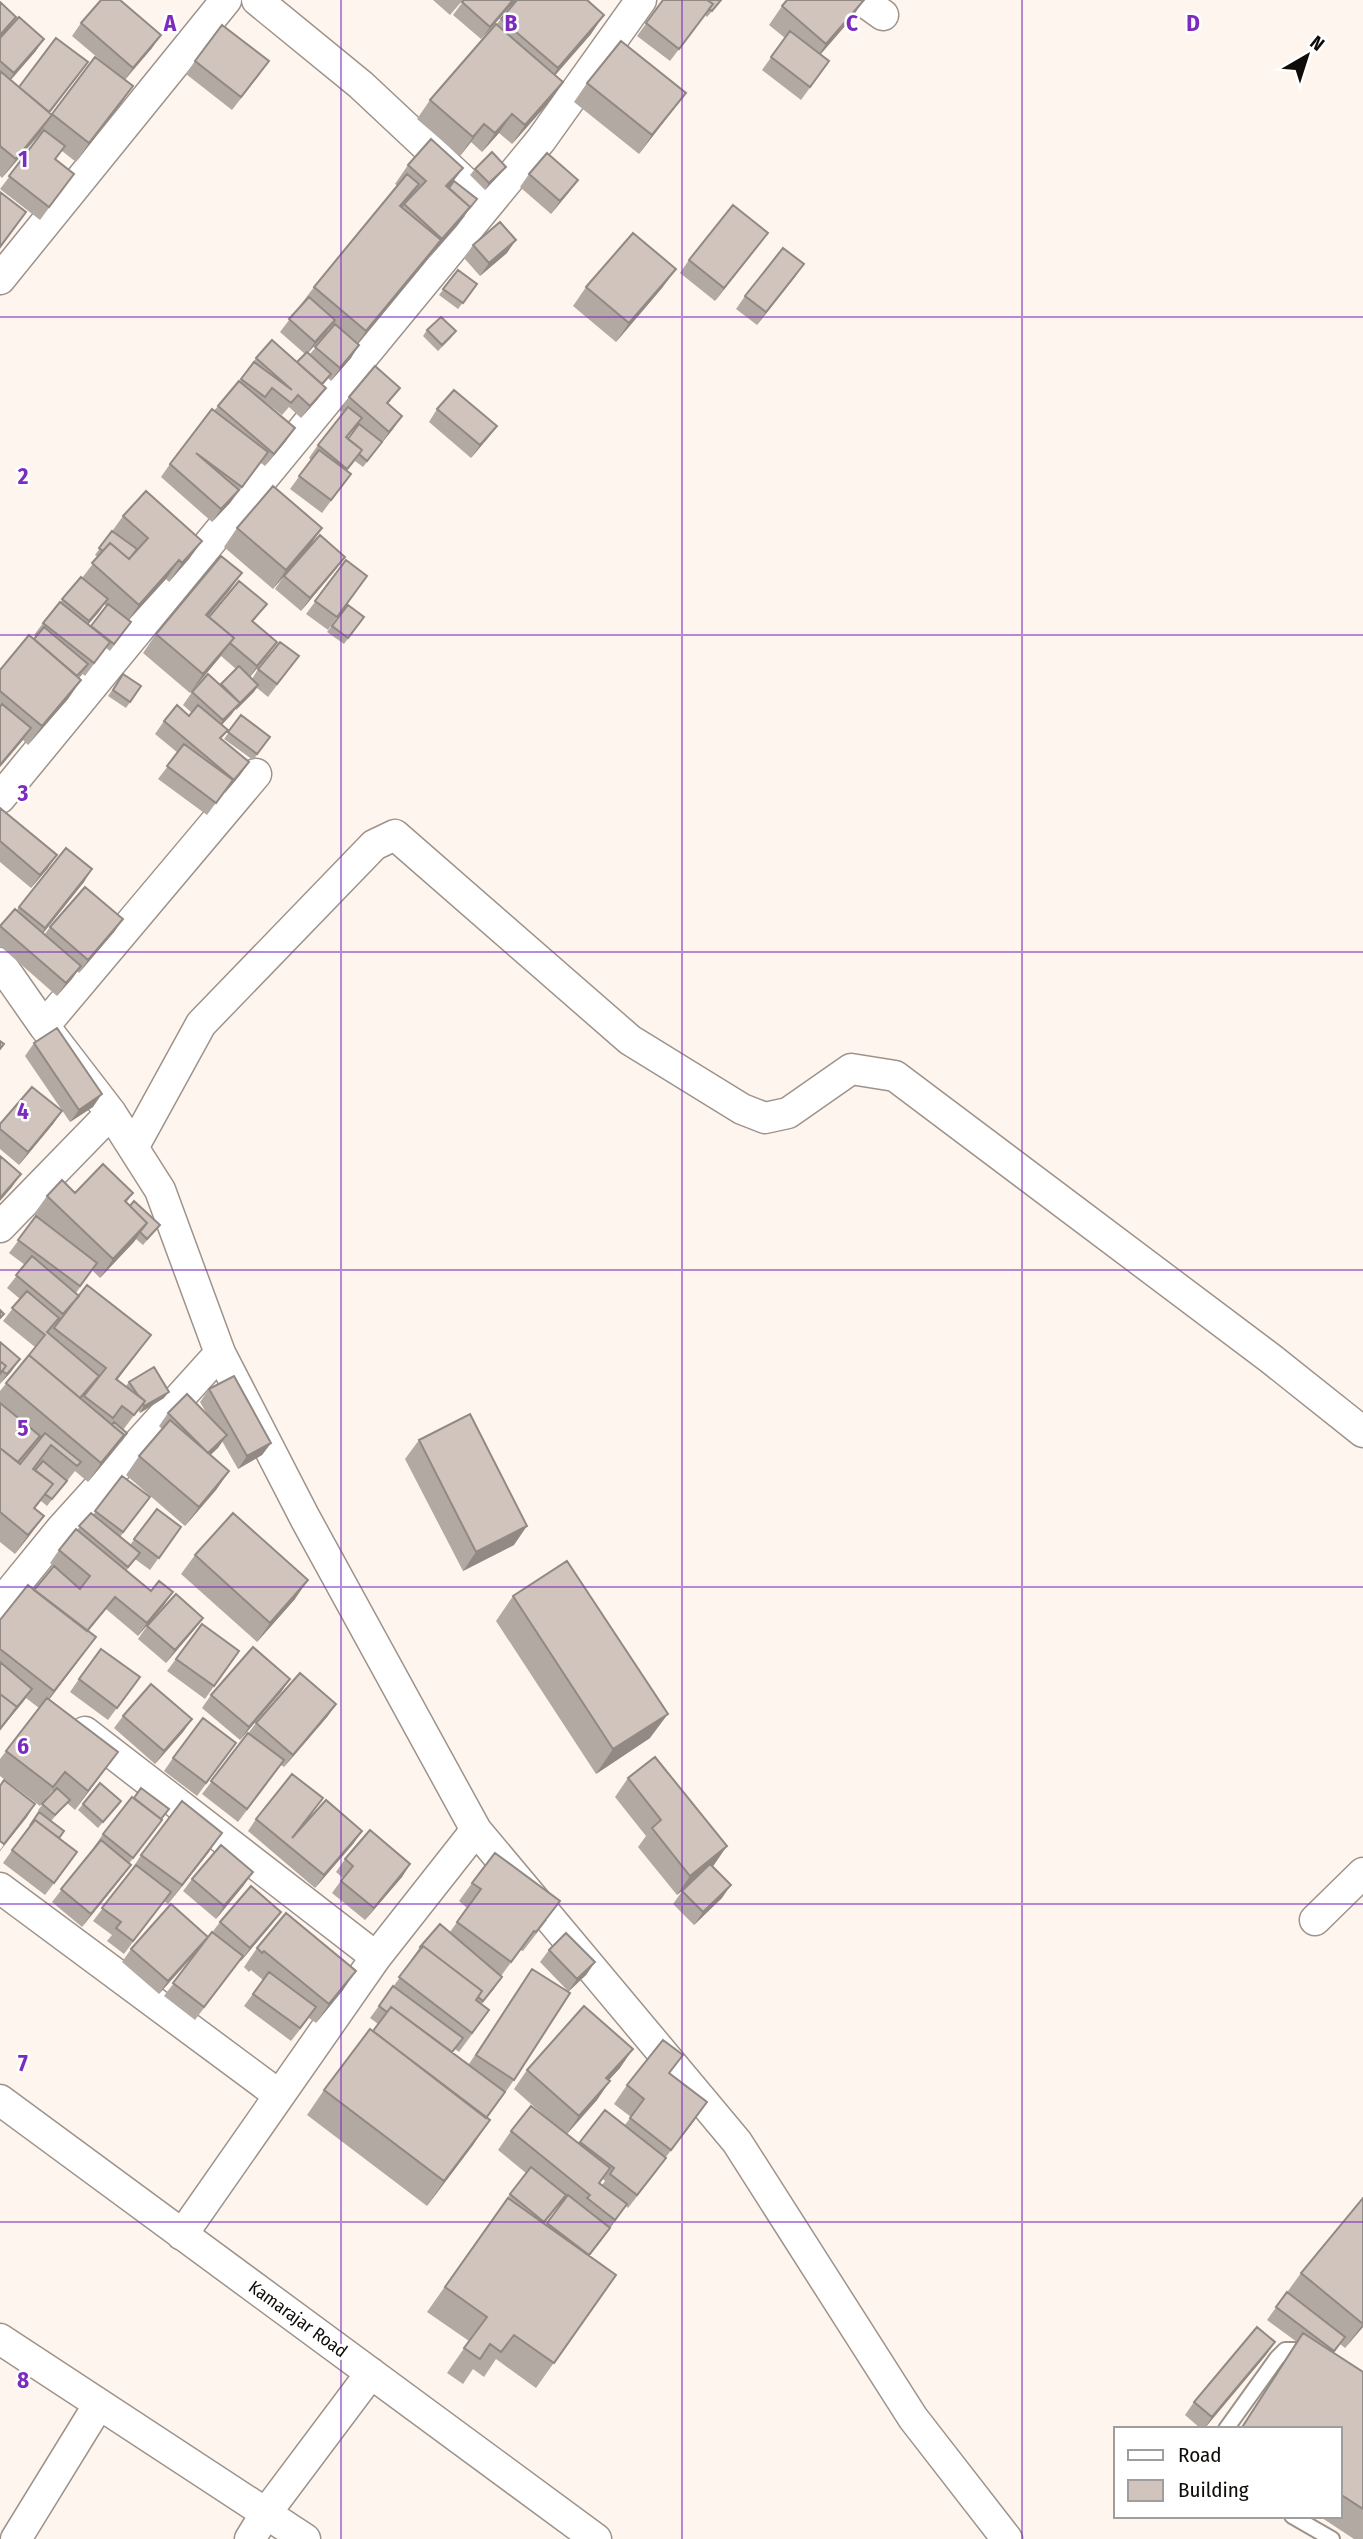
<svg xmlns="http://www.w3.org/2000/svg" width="1363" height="2539" font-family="'Fira Sans Condensed',sans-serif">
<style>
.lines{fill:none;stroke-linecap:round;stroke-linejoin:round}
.service-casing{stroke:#9d938b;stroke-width:18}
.minor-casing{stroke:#9d938b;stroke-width:33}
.service{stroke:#fff;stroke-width:14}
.minor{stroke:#fff;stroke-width:30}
.wall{fill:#b3a9a3;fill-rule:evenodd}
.shaded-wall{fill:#928984}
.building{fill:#d0c4bd;stroke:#928984;stroke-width:2}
.grid{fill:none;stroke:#7b2cbf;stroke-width:2;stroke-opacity:0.55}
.labels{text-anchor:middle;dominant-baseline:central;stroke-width:5;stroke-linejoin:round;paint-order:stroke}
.street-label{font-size:18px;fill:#0f0c09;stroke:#fff}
.grid-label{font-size:23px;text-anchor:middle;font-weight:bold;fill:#7b2cbf;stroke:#fff;stroke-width:5;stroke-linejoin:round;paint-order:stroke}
</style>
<rect width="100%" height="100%" fill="#fff5ef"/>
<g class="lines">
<g class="service-casing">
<path id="service" d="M1226,2429L1277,2358L1285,2350H1295L1306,2357
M1292,2516L1332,2539"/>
</g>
<g class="minor-casing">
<path id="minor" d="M257,0L361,85L488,204
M862,0L883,15
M0,279L226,0
M0,798L541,140L641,0
M0,963L44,1026L111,1113L160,1190L220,1353L305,1518L476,1830L737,2142L913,2418L1007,2539
M44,1026L256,774
M134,1146L201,1024L374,845L395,835L630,1040L742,1109L765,1118L788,1113L851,1069L895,1076L1270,1358L1363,1432
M0,1227L111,1113
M0,1604L62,1528L220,1353
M85,1732L376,1957
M0,1888L279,2095
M1315,1920L1363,1873
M0,2100L596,2539
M182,2235L376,1957L476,1830
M0,2339L305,2539
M16,2539L99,2404
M250,2539L266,2513L371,2373"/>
</g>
<use href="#service" class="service"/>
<use href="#minor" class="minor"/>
</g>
<path class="wall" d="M433,0H463L450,15Z
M464,0H516L481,39L453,15Z
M663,0H722L707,17L705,15L670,61L637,36Z
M782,6L851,19L820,55V74L801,100L762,70L785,38L769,25Z
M501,19L591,34L555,75L563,82L550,101L512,144L499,133L482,152L471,142L460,156L417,119L430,100Z
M81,23L152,48L125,80L120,105L76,162L62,151L56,159L74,174L40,220L0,189L41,135L40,134L2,178L0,176V38L44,39L35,52L11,80L19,87L79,75L50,113L52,114L111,69L72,36Z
M195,61L260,74L232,110L186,74Z
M587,83L686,93L639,154L574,102Z
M408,165L449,188L465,216L457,226L429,258L358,344L351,358L331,381L328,378L323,385L326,388L317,400L301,418L289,407L282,415L264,401L286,441L265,466L261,463L230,503L212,522L161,477L170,464L218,406L240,381L256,358L297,362L305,354L280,332L314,287L398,186L395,184ZM328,329L330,330L310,354L308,353Z
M475,169L501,173L485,190L470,175Z
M529,174L569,192L551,214L520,187Z
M768,233L715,301L680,273L689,260Z
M473,245L507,253L480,276L464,258Z
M804,264L757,325L736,309L745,296Z
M676,269L662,288L616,342L573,306L586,287Z
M458,270L477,284L458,309L439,295Z
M427,330L456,331L451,338L438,351L423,336Z
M349,397L391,400L388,404L393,429L363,467L355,461L347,471L351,474L322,513L290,489L311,460L309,458L318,445L344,413L340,410ZM357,425L358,426L348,439L347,438Z
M437,409L497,426L471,458L429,422Z
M123,516L202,541L189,559L169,582L166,579L129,620L131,622L110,651L106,648L85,676L81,673L78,677L81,680L68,699L28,745L23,740L0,767V670L36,637L34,635L43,623L81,577L82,578L98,557L95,555ZM104,604L106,606L91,626L88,624Z
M237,528H322L309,547L273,589L224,547Z
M346,560L367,576L328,630L306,614Z
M336,569L301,611L275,589L284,576Z
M242,573L228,592L208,617L267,604L253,622L268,655L250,677L252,679L258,669L299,656L268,697L257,688L236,710L235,709L222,725L228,730L221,739L249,762L240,775L225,793L224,792L207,815L158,779L178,753L155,734L164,721L189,716L192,713L183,705L192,692L220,685L236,669L221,656L190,693L143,653L156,634Z
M348,605L364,617L344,644L327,632Z
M123,674L141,686L126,708L108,696Z
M241,715L270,737L253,760L224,739Z
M0,807L48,868L31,888L0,862Z
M66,848L84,882L42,933L44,935L50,927L123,919L114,932L79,973L77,971L57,996L0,946V926L16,911Z
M34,1043L93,1107L70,1122L25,1056Z
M62,1111L53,1124L19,1165L0,1149V1124Z
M75,1193H133L126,1203L130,1206L160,1225L143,1245L136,1239L100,1278L92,1270L76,1293L151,1335L117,1380L126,1386L129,1382L164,1398L140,1413L138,1410L123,1430L127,1433L123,1440L88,1482L75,1471L47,1506L41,1501L35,1509L44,1516L15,1554L0,1542V1391L35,1347L3,1321L20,1299L7,1288L25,1265L9,1253L36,1217L34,1214L47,1196ZM37,1439L39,1440L20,1464L19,1463Z
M0,1342L20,1359L0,1384Z
M209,1389L271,1443L262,1455L238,1469L222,1441L210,1455L229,1471L216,1490L185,1526L126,1475L139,1456L162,1429L159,1426L168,1413L208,1416L200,1402Z
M419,1440L514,1545L463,1571L405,1459Z
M122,1476L141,1510L120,1537L130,1545L157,1509L181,1527L150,1570L135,1559L126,1571L151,1591L173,1592L164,1605L138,1636L106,1609L88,1631L96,1637L49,1700L118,1752L75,1810L67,1803L51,1821L59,1838L68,1865L45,1895L3,1863L39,1812L44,1816L38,1810L53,1792L52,1791L40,1806L0,1776V1759L39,1708L26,1698L0,1730V1620L34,1590L80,1589L50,1563L59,1550L77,1530L91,1513L93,1515Z
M195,1555L295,1599L257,1642L181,1574Z
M513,1596L650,1738L596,1774L496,1621Z
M202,1624L239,1651L205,1699L167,1671Z
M147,1626L194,1630L166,1663L138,1639Z
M140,1677L108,1720L70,1692L79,1679Z
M290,1679L281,1692L240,1740L202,1708L211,1695Z
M336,1704L327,1717L284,1767L281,1765L238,1822L202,1794L256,1723Z
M123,1716L192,1719L183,1732L155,1764L114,1728Z
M227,1756L197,1796L164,1771L173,1758Z
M628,1778L714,1865L713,1866L722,1898L694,1925L673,1904L683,1890L677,1895L638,1847L646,1836L615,1797Z
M323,1798L300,1829L362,1831L353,1844L315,1888L248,1831L256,1819Z
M121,1801L98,1828L78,1810L83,1804Z
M161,1820L153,1833L129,1863L131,1865L122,1877L82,1927L52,1902L94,1848V1847L103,1834Z
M209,1852L168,1904L164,1901L124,1954L107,1941L112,1935L93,1921L129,1874L141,1855Z
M345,1859L410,1864L402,1877L365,1920L332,1893L343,1878L336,1872Z
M192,1879L244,1885L216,1919L183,1891Z
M472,1883L547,1920L523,1951L520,1950L501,1976L493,1990L481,2004L476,2029L459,2052L455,2049L452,2052L469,2064L532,1969L568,1991L540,1962L549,1950L595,1962L586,1975L568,1992L514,2080L487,2118L473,2145L427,2206L307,2115L324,2090L378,2024L370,2018L412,1961L411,1960L420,1947L450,1932L467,1908L459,1901Z
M220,1922L272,1924L241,1961L240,1960L195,2020L164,1996Z
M257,1948L343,1990L316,2023L309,2018L291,2041L244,2006L263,1980L251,1970L249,1972L244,1967Z
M131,1949H199L159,1994L122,1962Z
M683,2055L670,2073L694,2121L665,2158L657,2171L628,2208L626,2206L589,2256L616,2275L536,2388L496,2359L484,2377L473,2369L463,2384L447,2373L469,2341L427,2312L510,2194L526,2173L498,2150L511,2131L556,2126L514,2089L527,2070L620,2068L609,2080L597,2100L567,2134L579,2144L605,2110L624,2126L631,2117L614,2104L627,2085ZM603,2179L605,2181L602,2185L600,2183ZM561,2202L563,2203L546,2225L544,2224Z
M1363,2198V2327L1345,2348L1340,2344L1334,2353L1363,2372V2539H1354L1319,2516H1340V2429H1240L1297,2342L1267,2320L1301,2273Z
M1275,2342L1266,2355L1204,2429H1201L1185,2415L1194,2402Z"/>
<path class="shaded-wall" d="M513,0H516L481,39L490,27Z
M864,0L851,19L813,63L826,44Z
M604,15L591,34L545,87L558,68Z
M16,17L7,29L0,37V35Z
M161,35L152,48L124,80L133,68Z
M44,39L35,52L5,86L14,73Z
M563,82L550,101L512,144L525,125Z
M133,86L120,105L76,162L89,143Z
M686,93L672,111L639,154L652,135Z
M512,114L499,133L482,152L495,133Z
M52,115L39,134L2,178L16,159Z
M484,124L471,142L460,156L473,137Z
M506,167L501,173L485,190L489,183Z
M463,168L450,186L433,205L446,186Z
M578,180L569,192L551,214L560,201Z
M419,184L406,203L387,225L400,206Z
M477,199L457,226L429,258L442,239Z
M768,233L759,245L715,301L724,288Z
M441,240L428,259L353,350L366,331Z
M516,240L507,253L480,276L489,263Z
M804,264L795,277L757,325L766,312Z
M676,269L662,288L616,342L629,323Z
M335,320L326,333L306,355L315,342Z
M359,345L351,358L331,381L340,368Z
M326,388L317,400L301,418L310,406Z
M402,416L393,429L380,445L389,432Z
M497,426L488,438L471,458L480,445Z
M295,428L286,441L265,466L274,454Z
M239,490L230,503L212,522L221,509Z
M322,528L309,547L273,589L286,570Z
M202,541L189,559L169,582L182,563Z
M345,557L336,569L301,611L310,598Z
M179,560L166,579L126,623L139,605Z
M242,573L228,592L193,634L206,615Z
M108,599L99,612L80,634L89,621Z
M234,638L220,657L190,693L203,674Z
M277,642L268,655L248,679L257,666Z
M81,680L68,699L28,745L42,726Z
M258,685L254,692L236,710L240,703Z
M240,703L231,715L214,733L223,720Z
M31,728L22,741L0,767V765Z
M249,762L240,775L225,793L234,780Z
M57,855L48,868L31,888L40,875Z
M92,869L84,882L37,941L45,928Z
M123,919L114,932L79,973L88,960Z
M81,966L72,979L57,996L66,983Z
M102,1094L93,1107L70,1122L79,1110Z
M62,1111L53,1124L19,1165L28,1152Z
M21,1174L12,1187L0,1201V1198Z
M147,1223L134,1242L100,1278L113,1259Z
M151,1335L137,1354L103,1398L116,1379Z
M20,1359L11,1372L0,1384L7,1374Z
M169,1392L164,1398L140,1413L144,1406Z
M127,1433L111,1454L88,1482L101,1463L124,1435Z
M227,1435L218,1448L199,1466L208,1453Z
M40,1436L31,1449L6,1478L15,1465Z
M271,1443L262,1455L238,1469L247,1456Z
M229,1471L216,1490L185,1526L199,1507Z
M44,1516L30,1535L15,1554L28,1535Z
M527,1526L514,1545L463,1571L476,1552Z
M308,1580L295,1599L257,1642L270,1623Z
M173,1592L164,1605L138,1636L147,1623Z
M115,1597L106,1609L76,1645L85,1633Z
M203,1618L194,1630L166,1663L175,1650Z
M96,1637L82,1656L41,1710L54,1691Z
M290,1679L281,1692L240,1740L249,1727Z
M32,1689L23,1702L4,1725L13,1712Z
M336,1704L327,1717L284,1767L293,1755Z
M668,1714L650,1738L596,1774L613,1749Z
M192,1719L183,1732L155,1764L164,1751Z
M118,1752L104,1771L75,1810L88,1791Z
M35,1804L27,1817L0,1851V1850Z
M162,1820L153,1833L124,1870L133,1858Z
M362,1831L353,1844L315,1888L324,1875Z
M222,1833L209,1852L168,1904L182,1885Z
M727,1846L714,1865L677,1895L690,1876Z
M410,1864L402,1877L365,1920L374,1908Z
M131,1865L122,1877L82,1927L91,1914Z
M253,1872L244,1885L216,1919L224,1906Z
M731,1885L722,1898L694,1925L703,1912Z
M281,1912L272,1924L241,1961L250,1948Z
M208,1937L199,1949L159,1994L168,1981Z
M595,1962L586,1975L568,1992L577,1979Z
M356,1971L343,1990L316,2023L329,2004Z
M502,1977L493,1990L474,2013L483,2001Z
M633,2049L620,2068L593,2097L606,2078Z
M610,2081L597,2100L566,2135L579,2116Z
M707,2102L694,2121L657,2168L671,2150Z
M490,2120L473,2145L427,2206L444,2181Z
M627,2204L601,2241L579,2269L588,2256Z
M1363,2323V2327L1345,2348L1363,2324Z
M1275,2342L1266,2355L1204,2429L1212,2417Z"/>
<path class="building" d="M101,0H120L161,35L133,68L81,23Z
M464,0H513L490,27L462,2Z
M517,0H587L604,15L558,68L501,19Z
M663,0H707L713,4L679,49L646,23Z
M707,0H721L712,11L709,9L713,4Z
M787,0H864L826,44L782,6Z
M0,2L16,17L0,35Z
M19,17L44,39L14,73L0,61V38Z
M496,24L563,82L525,125L512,114L495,133L484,124L473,137L430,100Z
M222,25L269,61L241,97L195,61Z
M790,31L829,61L810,87L771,57Z
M56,38L88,62L49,112L19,87Z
M621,41L686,93L652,135L587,83Z
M95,57L133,86L89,143L52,114Z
M0,71L52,115L16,159L0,146Z
M44,130L65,146L55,159L74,174L49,207L9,176Z
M431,139L463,168L446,186L470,207L442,239L404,204L426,181L408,165Z
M492,152L506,167L489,183L475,169Z
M547,153L578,180L560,201L529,174Z
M407,174L419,184L400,206L441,240L366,331L314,287Z
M454,181L477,199L469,209L470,207L449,188Z
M0,192L26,212L0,247Z
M733,205L768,233L724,288L689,260Z
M500,222L516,240L489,263L473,245Z
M633,233L676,269L629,323L586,287Z
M783,248L804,264L766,312L745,296Z
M458,270L477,284L463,303L443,289Z
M309,297L335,320L315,342L289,319Z
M441,317L456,331L442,345L427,330Z
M335,324L359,345L340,368L315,347Z
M272,340L326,388L310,406L298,395L291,403L272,388L265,397L241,379L254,362L292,390L256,358Z
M307,352L331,374L322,384L297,362Z
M375,366L400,388L387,403L402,416L389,432L349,397Z
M239,381L295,428L274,454L218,406Z
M454,390L497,426L480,445L437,409Z
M348,407L362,418L346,437L362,450L347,469L318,445Z
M212,409L268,452L242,487L196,453L239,490L221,509L170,464Z
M359,424L382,442L367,461L359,454L362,450L348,439Z
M319,450L351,474L331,500L299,476Z
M273,486L322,528L286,570L237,528Z
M146,491L202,541L182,563L179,560L139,605L92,563L110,543L129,559L148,538L123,516Z
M112,531L137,549L129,559L110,543L103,551L99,548Z
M320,535L345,557L310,598L284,576Z
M221,556L242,573L206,615L234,638L203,674L156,634Z
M346,560L367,576L337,617L315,601Z
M81,577L108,599L89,621L62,599Z
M239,581L267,604L252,621L277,642L257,666L230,643L234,638L209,617Z
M60,602L110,642L94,663L43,623Z
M108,604L131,622L114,644L91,626Z
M348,605L364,617L348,638L332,626Z
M44,627L88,664L77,676L34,639Z
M29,635L81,680L42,726L0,691V670Z
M280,642L299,656L277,684L258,669Z
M239,666L258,685L240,703L221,684Z
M123,674L141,686L130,702L113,690Z
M208,674L240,703L223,720L192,692Z
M2,704L31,728L0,765V707Z
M177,705L189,716L198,705L228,730L220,738L249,762L234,780L164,721Z
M241,715L270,737L257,754L228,732Z
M184,744L233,780L216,803L167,766Z
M0,808L57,855L40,875L0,841Z
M66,848L92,869L45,928L19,907Z
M85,887L123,919L88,960L50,927Z
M15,909L81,966L66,983L0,926Z
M57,1028L102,1094L79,1110L34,1043Z
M0,1041L4,1044L0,1049Z
M32,1087L62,1111L28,1152L0,1129V1124Z
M0,1156L21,1174L0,1198Z
M103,1164L133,1193L125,1201L147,1223L113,1259L47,1196L62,1180L75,1193Z
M134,1201L160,1225L147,1239L140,1232L147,1223L130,1206Z
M36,1216L97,1263L80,1286L18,1240Z
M32,1256L79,1296L63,1314L16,1275Z
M87,1285L151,1335L116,1379L145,1401L134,1415L122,1406L113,1418L84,1396L106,1368L54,1328Z
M27,1291L59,1318L47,1332L99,1376L80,1398L29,1355L45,1335L12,1308Z
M0,1310L4,1314L0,1318Z
M0,1342L20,1359L7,1374L2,1371L6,1366L0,1361Z
M29,1355L124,1435L101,1463L6,1383Z
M0,1361L6,1366L0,1374Z
M154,1367L169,1392L144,1406L143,1404L145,1401L138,1395L129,1382Z
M234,1376L271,1443L247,1456L209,1389Z
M187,1394L227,1435L208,1453L168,1413Z
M0,1403L40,1436L18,1462L0,1448Z
M470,1414L527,1526L476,1552L419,1440Z
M170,1420L229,1471L199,1507L139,1456Z
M114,1422L127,1433L120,1441L124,1435L112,1425Z
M45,1433L81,1462L77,1466L51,1445L33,1469L53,1484L34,1508L44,1516L28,1535L0,1512V1448L20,1464Z
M43,1461L67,1481L52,1499L45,1494L53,1484L35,1470Z
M122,1476L150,1497L123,1532L95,1511Z
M157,1509L181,1527L159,1558L134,1539Z
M91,1513L140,1553L128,1567L79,1526Z
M233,1513L308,1580L270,1623L195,1555Z
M76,1529L151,1591L159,1581L173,1592L147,1623L115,1597L87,1631L34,1590L54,1566L80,1589L90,1576L59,1550Z
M567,1561L668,1714L613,1749L513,1596Z
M28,1585L96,1637L54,1691L0,1649V1620Z
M176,1594L203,1618L175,1650L147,1626Z
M202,1624L239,1651L214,1686L176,1659Z
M253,1647L290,1679L249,1727L211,1695Z
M101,1649L140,1677L117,1708L79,1679Z
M0,1662L32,1689L13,1712L17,1707L0,1694Z
M300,1673L336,1704L293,1755L256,1723Z
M151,1684L192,1719L164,1751L123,1716Z
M0,1694L17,1707L0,1729Z
M47,1698L118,1752L88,1791L65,1772L53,1787L6,1751Z
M203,1718L236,1743L206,1783L173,1758Z
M248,1733L284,1760L247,1809L211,1781Z
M655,1757L727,1846L690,1876L652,1828L661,1820L628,1778Z
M292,1774L323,1798L292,1838L326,1800L362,1831L324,1875L256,1819Z
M4,1780L35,1804L4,1844L0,1841V1786Z
M100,1783L121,1801L103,1822L83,1804Z
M57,1788L70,1800L55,1815L42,1804Z
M141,1788L169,1809L161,1819L134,1798Z
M132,1797L162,1820L133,1858L103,1834Z
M182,1801L222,1833L182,1885L141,1855Z
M39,1812L64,1831L59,1838L35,1820L32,1824H31Z
M35,1820L77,1852L54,1883L12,1850Z
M370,1830L410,1864L374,1908L341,1881L353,1866L345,1859Z
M101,1840L131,1865L91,1914L61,1889Z
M221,1845L253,1872L224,1906L192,1879Z
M495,1853L560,1901L536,1932L534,1931L511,1962L457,1922L481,1889L472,1883Z
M710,1864L731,1885L703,1912L682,1891Z
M136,1865L171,1892L133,1941L116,1928L121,1922L102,1908Z
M251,1886L281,1912L250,1948L220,1922Z
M171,1904L208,1937L168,1981L131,1949Z
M286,1913L356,1971L329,2004L264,1951L262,1953L257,1948Z
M440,1924L502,1977L483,2001L478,1997L482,1991L423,1946L422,1948L420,1947Z
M212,1932L243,1956L204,2007L173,1983Z
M566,1933L595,1962L577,1979L549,1950Z
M423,1946L482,1991L476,2000L489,2010L472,2033L399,1977Z
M532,1969L570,1993L514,2080L476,2055Z
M269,1972L316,2007L300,2028L253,1994Z
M393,1986L463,2038L452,2052L391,2007L387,2012L379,2006Z
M584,2006L633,2049L606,2078L610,2081L579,2116L527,2070Z
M391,2007L505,2092L486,2118L373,2031Z
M370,2029L490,2120L444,2181L324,2090Z
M663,2040L683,2055L669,2073L707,2102L671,2150L630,2118L644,2099L627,2085Z
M531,2106L610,2168L599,2183L627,2204L615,2220L587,2198L590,2195L511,2131Z
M605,2110L666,2158L637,2195L610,2174L614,2168L580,2142Z
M531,2167L566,2195L544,2222L510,2194Z
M568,2195L610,2228L589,2255L547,2223Z
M508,2198L616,2275L554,2363L514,2335L501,2352L490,2344L480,2359L464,2348L487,2317L445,2287Z
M1363,2198V2324L1301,2273Z
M1287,2292L1345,2337L1334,2351L1276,2307Z
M1257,2327L1275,2342L1212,2417L1194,2402Z
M1303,2333L1363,2372V2509L1340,2494V2429H1241Z"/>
<path class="grid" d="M341,0V2539M682,0V2539M1022,0V2539M0,317H1363M0,635H1363M0,952H1363M0,1270H1363M0,1587H1363M0,1904H1363M0,2222H1363"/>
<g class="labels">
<g class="street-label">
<text transform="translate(298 2319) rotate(36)">Kamarajar Road</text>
</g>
</g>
<g class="grid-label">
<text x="170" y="31">A</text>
<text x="511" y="31">B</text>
<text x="852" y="31">C</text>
<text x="1193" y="31">D</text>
<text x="23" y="167">1</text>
<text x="23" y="484">2</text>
<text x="23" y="801">3</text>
<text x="23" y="1119">4</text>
<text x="23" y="1436">5</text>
<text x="23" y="1754">6</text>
<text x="23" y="2071">7</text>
<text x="23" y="2388">8</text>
</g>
<rect x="1114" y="2427" width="228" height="91" fill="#ffffff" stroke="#9f9e9d" stroke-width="2"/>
<rect x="1128" y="2450" width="35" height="10" fill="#ffffff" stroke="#9f9e9d" stroke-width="2"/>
<text x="1178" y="2462" font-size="21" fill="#0f0c09">Road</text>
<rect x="1128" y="2480" width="35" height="21" fill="#d0c4bd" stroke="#9f9e9d" stroke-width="2"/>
<text x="1178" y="2497" font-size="21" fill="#0f0c09">Building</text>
<g transform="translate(1307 56) rotate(39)" stroke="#ffffff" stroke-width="5" paint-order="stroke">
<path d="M0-5L12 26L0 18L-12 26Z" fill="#0f0c09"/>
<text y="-10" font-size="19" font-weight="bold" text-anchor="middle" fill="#0f0c09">N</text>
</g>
</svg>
